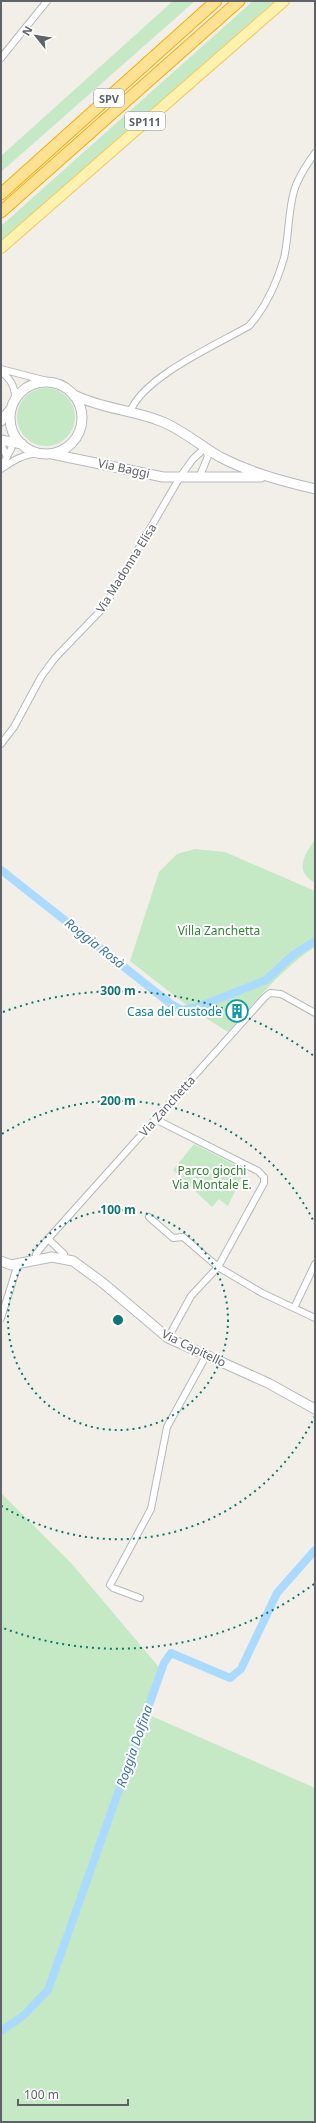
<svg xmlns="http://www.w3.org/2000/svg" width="316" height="2123" font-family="'Noto Sans',sans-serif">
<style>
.green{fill:#c5e8c5}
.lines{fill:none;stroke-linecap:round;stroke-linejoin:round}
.canal{stroke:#aadaff;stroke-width:8}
.street-casing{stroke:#b5b8bc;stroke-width:8}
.secondary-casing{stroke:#b6babf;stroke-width:11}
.primary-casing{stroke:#f2c960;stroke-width:12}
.highway-casing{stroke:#f9ab00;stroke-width:13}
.street{stroke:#fff;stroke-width:6}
.secondary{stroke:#fff;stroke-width:9}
.primary{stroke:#fff2af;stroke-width:10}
.highway{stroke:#fde293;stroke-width:11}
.ring{fill:none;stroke:#0f766e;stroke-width:2;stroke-dasharray:2 4}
.labels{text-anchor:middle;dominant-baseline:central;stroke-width:4;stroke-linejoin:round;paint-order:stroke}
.shield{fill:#fff;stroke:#8f9295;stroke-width:1}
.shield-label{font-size:11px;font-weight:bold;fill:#5f6368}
.street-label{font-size:12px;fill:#5f6368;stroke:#fff}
.park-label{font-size:12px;fill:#348238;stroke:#fff}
.culture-label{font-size:12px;fill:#0d838f;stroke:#fff;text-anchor:end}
.water-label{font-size:13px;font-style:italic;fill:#4174aa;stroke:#fff}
.centre{fill:#0f766e;stroke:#fff;stroke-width:2}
.ring-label{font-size:12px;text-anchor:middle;font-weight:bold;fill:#0f766e;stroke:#fff;stroke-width:4;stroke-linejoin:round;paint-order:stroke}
</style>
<rect width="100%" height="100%" fill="#f1efe8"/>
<path class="green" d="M173,1H195L1,172V156Z
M253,1H275L1,241V226Z
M17 417a29 29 0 1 1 58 0a29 29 0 1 1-58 0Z
M315,839V883C293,870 305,855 315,839Z
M195,849L225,852L315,891V947C281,969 255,1002 228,1032L193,1010L130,961L159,872L177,854Z
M194,1144L245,1170L228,1206L219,1199L212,1207L173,1170Z
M1,1493L72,1564L163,1672L147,1714L315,1788V2122H1Z"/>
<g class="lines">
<path class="canal" d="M1,870L171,1004L182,1010L198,1007L266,980L293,955L315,941
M1,2031L23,2016L48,1990L164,1663L171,1653L230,1678L241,1669L277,1593L315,1550"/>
<g class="street-casing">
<path id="street" d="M1,58L47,1
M1,369L51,382
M1,371C11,380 15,386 15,399
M130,412C143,377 216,345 249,326C266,307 277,282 284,258C289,236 288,212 294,191C298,177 307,164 315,153
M1,444L7,457
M1,468L11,449L14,434
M1,469C14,460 24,454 40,453
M1,744L14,727L41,677L55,658L105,606L180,477L193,459L205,448L208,456L199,478
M155,1119L258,1171L264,1177V1183L218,1267L191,1296L168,1338
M149,1217L173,1238L183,1237L218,1267L262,1293L315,1318
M48,1239L64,1254L65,1258
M36,1259V1254L48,1239L264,998L270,993L281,994L315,1013
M294,1308L315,1264
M1,1318L18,1264
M140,1598L113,1588L110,1585L151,1509L167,1427L206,1356"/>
</g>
<g class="secondary-casing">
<path id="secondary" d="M10 418a36 36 0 1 1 72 0a36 36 0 1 1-72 0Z
M74,395C102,409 134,410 163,422C184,431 201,446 220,457C251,473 282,481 315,489
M1,421L10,410
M1,440L22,444
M52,454L163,477H261
M1,1261L11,1265L52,1257L73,1261L103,1283L168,1338L268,1383L315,1409"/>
</g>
<g class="primary-casing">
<path id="primary" d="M1,248L284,1"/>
</g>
<g class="highway-casing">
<path id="highway" d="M1,194L216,1
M1,212L239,1"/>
</g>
<use href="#street" class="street"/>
<use href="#secondary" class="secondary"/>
<use href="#primary" class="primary"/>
<use href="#highway" class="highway"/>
</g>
<g class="ring">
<circle cx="118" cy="1320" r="110"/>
<path d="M315 1416A219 219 0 0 1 2 1506M2 1134A219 219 0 0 1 315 1224"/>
<path d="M314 1584A329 329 0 0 1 3 1628M3 1012A329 329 0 0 1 314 1056"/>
</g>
<defs>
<g id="building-ring" transform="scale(1.15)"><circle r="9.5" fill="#fff" stroke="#0f9aa8" stroke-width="1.5"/><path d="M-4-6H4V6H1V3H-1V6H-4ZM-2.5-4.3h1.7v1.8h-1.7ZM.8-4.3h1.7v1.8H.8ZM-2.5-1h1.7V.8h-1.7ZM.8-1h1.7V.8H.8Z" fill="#0f9aa8"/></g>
</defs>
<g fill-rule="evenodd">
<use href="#building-ring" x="237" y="1011"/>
</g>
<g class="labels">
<g class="shield">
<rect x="94" y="89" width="30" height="18" rx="3"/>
<rect x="125" y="112" width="40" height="18" rx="3"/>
</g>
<g class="shield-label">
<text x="109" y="98">SPV</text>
<text x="145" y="121">SP111</text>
</g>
<g class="street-label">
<text transform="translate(124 468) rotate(12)">Via Baggi</text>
<text transform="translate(126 568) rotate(-58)">Via Madonna Elisa</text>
<text transform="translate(167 1106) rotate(-48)">Via Zanchetta</text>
<text transform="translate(194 1348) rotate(26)">Via Capitello</text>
</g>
<g class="park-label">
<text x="219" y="930">Villa Zanchetta</text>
<text x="212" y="1170">Parco giochi<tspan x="212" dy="14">Via Montale E.</tspan></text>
</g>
<g class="culture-label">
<text x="222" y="1011">Casa del custode</text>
</g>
<g class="water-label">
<text transform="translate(95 943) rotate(38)">Roggia Rosà</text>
<text transform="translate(134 1746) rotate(-71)">Roggia Dolfina</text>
</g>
</g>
<circle cx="118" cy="1320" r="6" class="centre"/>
<g class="ring-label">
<text x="118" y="995">300 m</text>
<text x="118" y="1105">200 m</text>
<text x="118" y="1214">100 m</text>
</g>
<rect width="316" height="2123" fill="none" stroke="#5f6368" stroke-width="4"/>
<g transform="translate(36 36) rotate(300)" stroke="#ffffff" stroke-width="3" paint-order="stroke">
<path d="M0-3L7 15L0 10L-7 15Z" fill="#5f6368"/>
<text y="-6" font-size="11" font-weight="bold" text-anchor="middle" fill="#5f6368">N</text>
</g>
<path d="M18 2099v6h110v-6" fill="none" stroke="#5f6368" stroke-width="2"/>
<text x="24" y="2099" font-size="12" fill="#5f6368" stroke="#ffffff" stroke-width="3" paint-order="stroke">100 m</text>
</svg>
